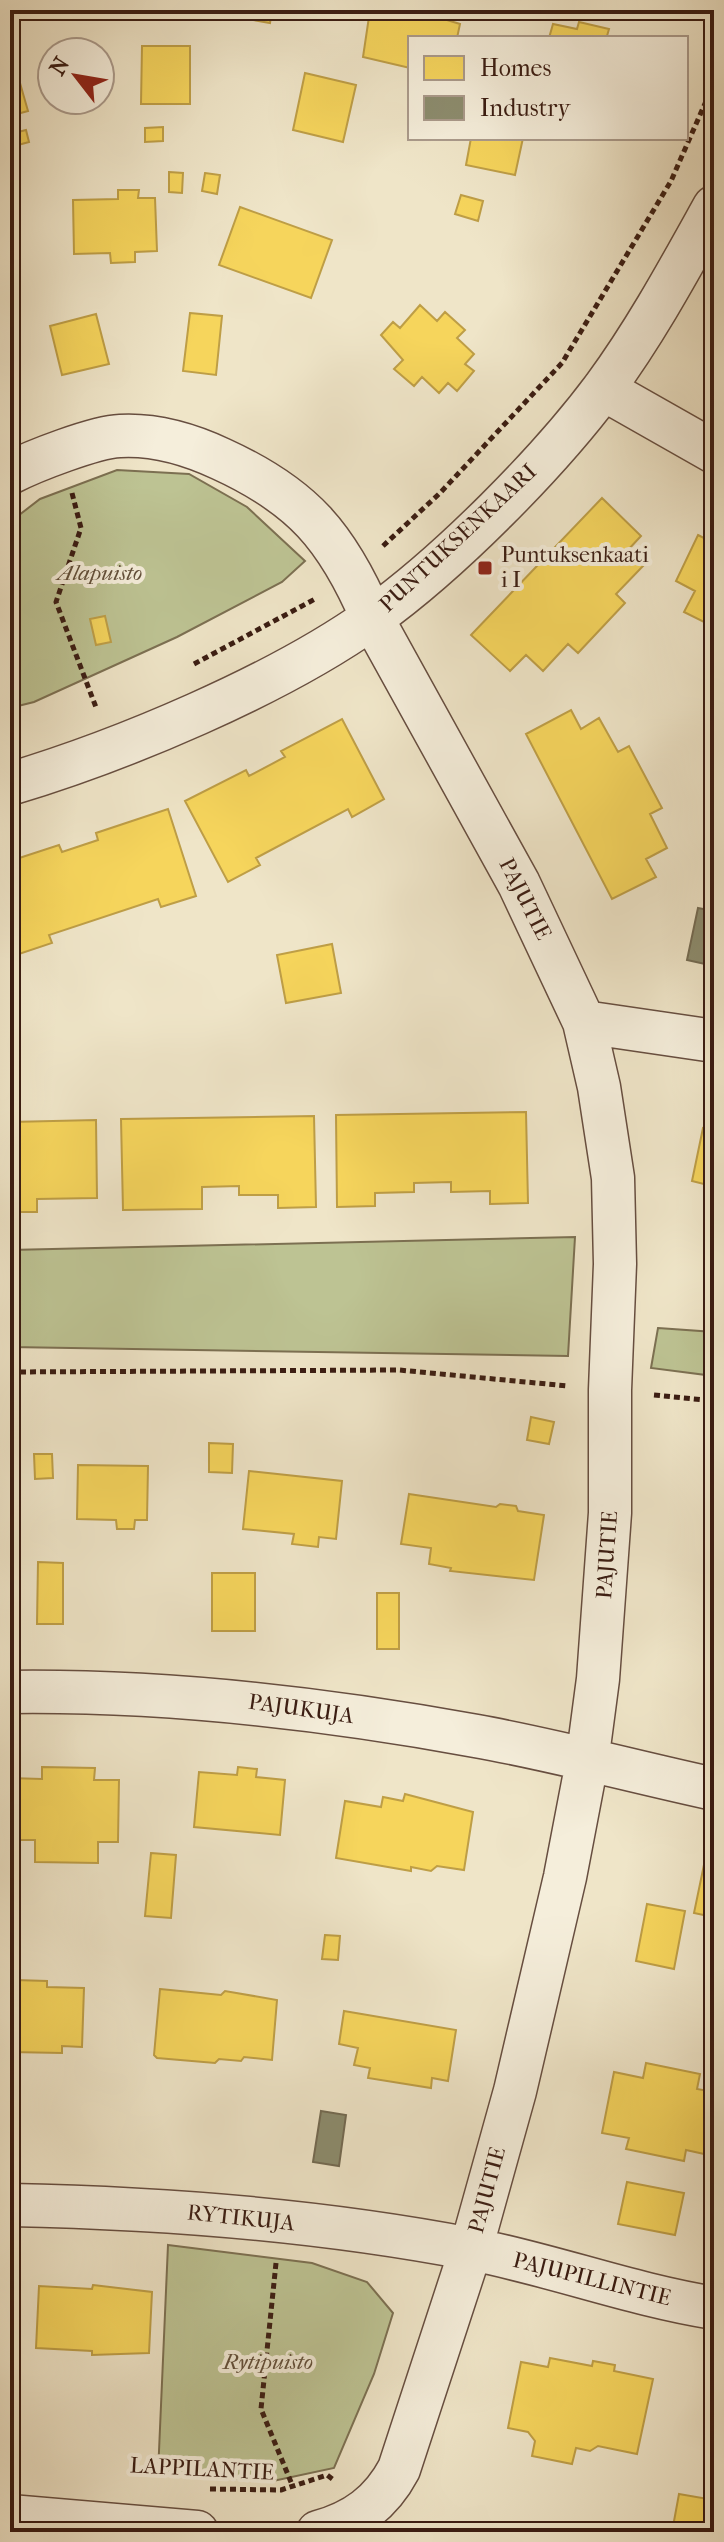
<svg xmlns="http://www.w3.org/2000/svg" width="724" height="2542" font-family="'IM FELL French Canon',serif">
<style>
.green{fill:#bdc393;stroke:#7c7052;stroke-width:2}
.homes{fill:#f6d55c;stroke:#be9e46;stroke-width:2}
.industry{fill:#8c8c6e;stroke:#736a52;stroke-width:2}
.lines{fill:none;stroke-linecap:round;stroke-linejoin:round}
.minor-casing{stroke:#674e40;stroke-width:45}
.path{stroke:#3a1c12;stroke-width:5;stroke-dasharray:6 4;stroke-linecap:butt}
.minor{stroke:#f5eedb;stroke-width:42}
.poi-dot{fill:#8f2418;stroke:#f5eedb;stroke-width:3}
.labels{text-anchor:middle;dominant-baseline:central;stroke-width:8;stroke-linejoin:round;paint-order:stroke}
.street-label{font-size:22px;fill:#3a1c12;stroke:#f5eedb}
.poi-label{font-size:22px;fill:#3a1c12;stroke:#f5eedb;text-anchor:start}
.park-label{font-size:22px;font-style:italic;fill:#614e39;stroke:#f5eedb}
</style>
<rect width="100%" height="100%" fill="#efe5c8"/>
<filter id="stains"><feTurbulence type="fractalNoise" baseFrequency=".0025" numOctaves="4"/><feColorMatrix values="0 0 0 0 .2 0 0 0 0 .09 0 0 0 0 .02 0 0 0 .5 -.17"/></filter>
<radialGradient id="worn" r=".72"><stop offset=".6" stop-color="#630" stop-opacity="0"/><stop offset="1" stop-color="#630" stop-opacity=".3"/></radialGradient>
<path class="green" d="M117,470L189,474L247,507L305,561L282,582L177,637L34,702L10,708V522L40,499Z
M575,1237L568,1356L10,1347V1250Z
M658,1328L714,1332V1376L651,1368Z
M168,2245L312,2263L367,2282L393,2313L374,2374L334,2468L273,2481L158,2474Z"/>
<path class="homes" d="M194,10H272L270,23Z
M370,10H449L447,20L460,24L457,38H410V68L363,57Z
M579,22L609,29L607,36L616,38H549L553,24L577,29Z
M142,46H190V104H141Z
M12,55L28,111L10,116V56Z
M305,73L356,85L343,142L293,130Z
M163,127V141L145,142V128Z
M26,130L29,142L11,147L10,134Z
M471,138H523L515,175L466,165Z
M169,172L183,173L182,193L169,192Z
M205,173L220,175L217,194L202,191Z
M118,190H139L138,198H155L157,251L135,252V262L111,263L110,253L74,254L73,200L118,199Z
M461,195L483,201L478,221L455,214Z
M240,207L332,240L311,298L219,265Z
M420,305L437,321L445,312L465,330L457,338L474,354L465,364L474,371L457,391L448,383L439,393L422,377L414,386L394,369L403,360L381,335L393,322L400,328Z
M190,313L222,316L216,375L183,371Z
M96,314L109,364L62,375L50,326Z
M602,498L641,536L627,551L643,566L616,594L625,603L578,653L568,644L543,671L526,655L510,671L471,635Z
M698,535L714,543V627L684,612L695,591L676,581Z
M105,616L111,642L96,645L90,619Z
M571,710L581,729L599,718L618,752L629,746L662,808L650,814L667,848L646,859L656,877L612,899L526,734Z
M342,719L384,799L352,817L348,809L256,858L260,865L228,882L185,801L246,770L249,776L285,757L281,751Z
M168,809L196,896L161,907L158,899L49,935L52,943L16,955L10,936V861L59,845L62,852L98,840L96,833Z
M332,944L341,993L286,1003L277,955Z
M526,1112L528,1203L490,1204V1191L451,1192V1182L414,1183V1192L375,1193V1206L337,1207L336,1115Z
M314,1116L316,1207L278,1208V1195H239V1186L202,1187V1209L123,1210L121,1119Z
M96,1120L97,1198L37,1199V1212H10V1122Z
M703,1128L714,1130V1191L712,1186L692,1181Z
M531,1417L554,1422L549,1444L527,1440Z
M209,1443L233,1444L232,1473L209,1472Z
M34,1454H52L53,1478L35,1479Z
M78,1465L148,1466L147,1520H135L134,1529H117L116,1520L77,1519Z
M249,1471L342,1481L336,1539L319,1537L318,1547L292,1544L294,1534L243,1529Z
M409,1494L496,1507L500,1504L516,1506L518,1511L544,1515L534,1580L450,1571L451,1568L429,1564L431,1548L401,1544Z
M38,1562L63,1563V1624H37Z
M212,1573H255V1631H212Z
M377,1593H399V1649H377Z
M42,1767L95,1768L94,1780H119L118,1842H98V1863L35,1862V1840H10V1778L42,1779Z
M238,1767L257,1769L256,1777L285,1780L280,1835L194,1827L199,1772L237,1775Z
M405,1794L473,1812L464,1870L437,1866L431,1871L411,1867V1871L336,1858L345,1801L381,1807L383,1797L403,1801Z
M707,1850L714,1851L713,1917L694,1913Z
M151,1853L176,1855L171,1918L145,1916Z
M647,1904L685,1911L674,1969L636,1961Z
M325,1935L340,1936L338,1960L322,1959Z
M15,1980L47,1981V1987L84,1988L82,2047L62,2046V2053L10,2052V1986L16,1987Z
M160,1989L221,1995L225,1991L277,2000L272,2060L244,2057L241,2061L219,2059L215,2063L157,2058L154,2055Z
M344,2011L456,2030L448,2081L432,2078L431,2088L368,2078L370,2068L354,2065L358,2048L339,2044Z
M646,2063L700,2074L697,2089L714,2092L713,2156L686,2150L684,2161L626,2149L629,2138L602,2133L614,2072L643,2078Z
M627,2182L684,2193L675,2235L618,2224Z
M93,2285L152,2292L149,2353L92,2355V2351L36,2348L39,2286L92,2289Z
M550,2358L592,2366L593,2361L615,2365L614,2371L653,2379L637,2454L598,2446L590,2451L576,2448L572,2464L532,2456L535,2441L528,2432L508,2428L521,2362L548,2367Z
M679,2494L714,2500L713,2532H672Z"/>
<path class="industry" d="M698,908L714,911V966L687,960Z
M321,2111L346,2115L339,2166L313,2162Z"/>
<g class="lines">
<g class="minor-casing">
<path id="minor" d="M603,389L714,452
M10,473C33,461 95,437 120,436C156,434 189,444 221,459C302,496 337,536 372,618L519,884L584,1022L599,1087L613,1178L615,1264L610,1390V1513L598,1679L587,1762L565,1877L515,2091L471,2249L399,2469C381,2503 355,2522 318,2532
M10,784C123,750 276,686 372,618C449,563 548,463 604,388C646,331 680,268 714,207
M584,1022L714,1041
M10,1692C167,1690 322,1708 476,1736C555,1750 635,1772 714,1789
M10,2205C164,2208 320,2220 471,2249C553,2265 632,2295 714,2308
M10,2516L197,2532"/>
</g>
<path class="path" d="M72,493L81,528L56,602L97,710
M383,546L440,493L562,363L671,181L714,83
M194,664L315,599
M10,1372L399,1370L568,1386
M654,1395L714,1401
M276,2263L261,2409L293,2487
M210,2489L281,2490L327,2475L335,2481
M410,2529L421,2532"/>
<use href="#minor" class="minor"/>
</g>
<rect class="poi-dot" x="477" y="560" width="16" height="16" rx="4"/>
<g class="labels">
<g class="street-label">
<text transform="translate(458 538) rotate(-43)">PUNTUKSENKAARI</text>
<text transform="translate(525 899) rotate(63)">PAJUTIE</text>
<text transform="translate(607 1555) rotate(-86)">PAJUTIE</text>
<text transform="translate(301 1709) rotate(8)">PAJUKUJA</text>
<text transform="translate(487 2190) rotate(-75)">PAJUTIE</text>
<text transform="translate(241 2218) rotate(6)">RYTIKUJA</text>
<text transform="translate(592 2279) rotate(14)">PAJUPILLINTIE</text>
<text transform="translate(202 2469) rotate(3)">LAPPILANTIE</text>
</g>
<g class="poi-label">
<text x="501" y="555">Puntuksenkaati<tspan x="501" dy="25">i I</tspan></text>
</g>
<g class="park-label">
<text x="100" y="573">Alapuisto</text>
<text x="268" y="2362">Rytipuisto</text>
</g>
</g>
<rect width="724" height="2542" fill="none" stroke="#efe5c8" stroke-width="40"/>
<rect x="12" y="12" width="700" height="2518" fill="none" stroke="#3a1c12" stroke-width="4"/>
<rect x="20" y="20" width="684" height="2502" fill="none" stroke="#3a1c12" stroke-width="2"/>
<rect x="408" y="36" width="280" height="104" fill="#f5eedb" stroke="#aa9a8b" stroke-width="2"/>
<rect x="424" y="56" width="40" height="24" fill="#f6d55c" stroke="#aa9a8b" stroke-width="2"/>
<text x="480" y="76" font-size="24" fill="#3a1c12">Homes</text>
<rect x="424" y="96" width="40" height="24" fill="#8c8c6e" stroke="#aa9a8b" stroke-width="2"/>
<text x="480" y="116" font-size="24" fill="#3a1c12">Industry</text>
<g transform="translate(76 76) rotate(301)"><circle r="38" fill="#f5eedb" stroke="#aa9a8b" stroke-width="2"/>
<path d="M0-6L14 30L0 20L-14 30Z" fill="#8f2418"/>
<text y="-12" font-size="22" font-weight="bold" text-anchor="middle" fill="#3a1c12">N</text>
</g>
<rect width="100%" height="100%" filter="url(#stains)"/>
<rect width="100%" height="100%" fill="url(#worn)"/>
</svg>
